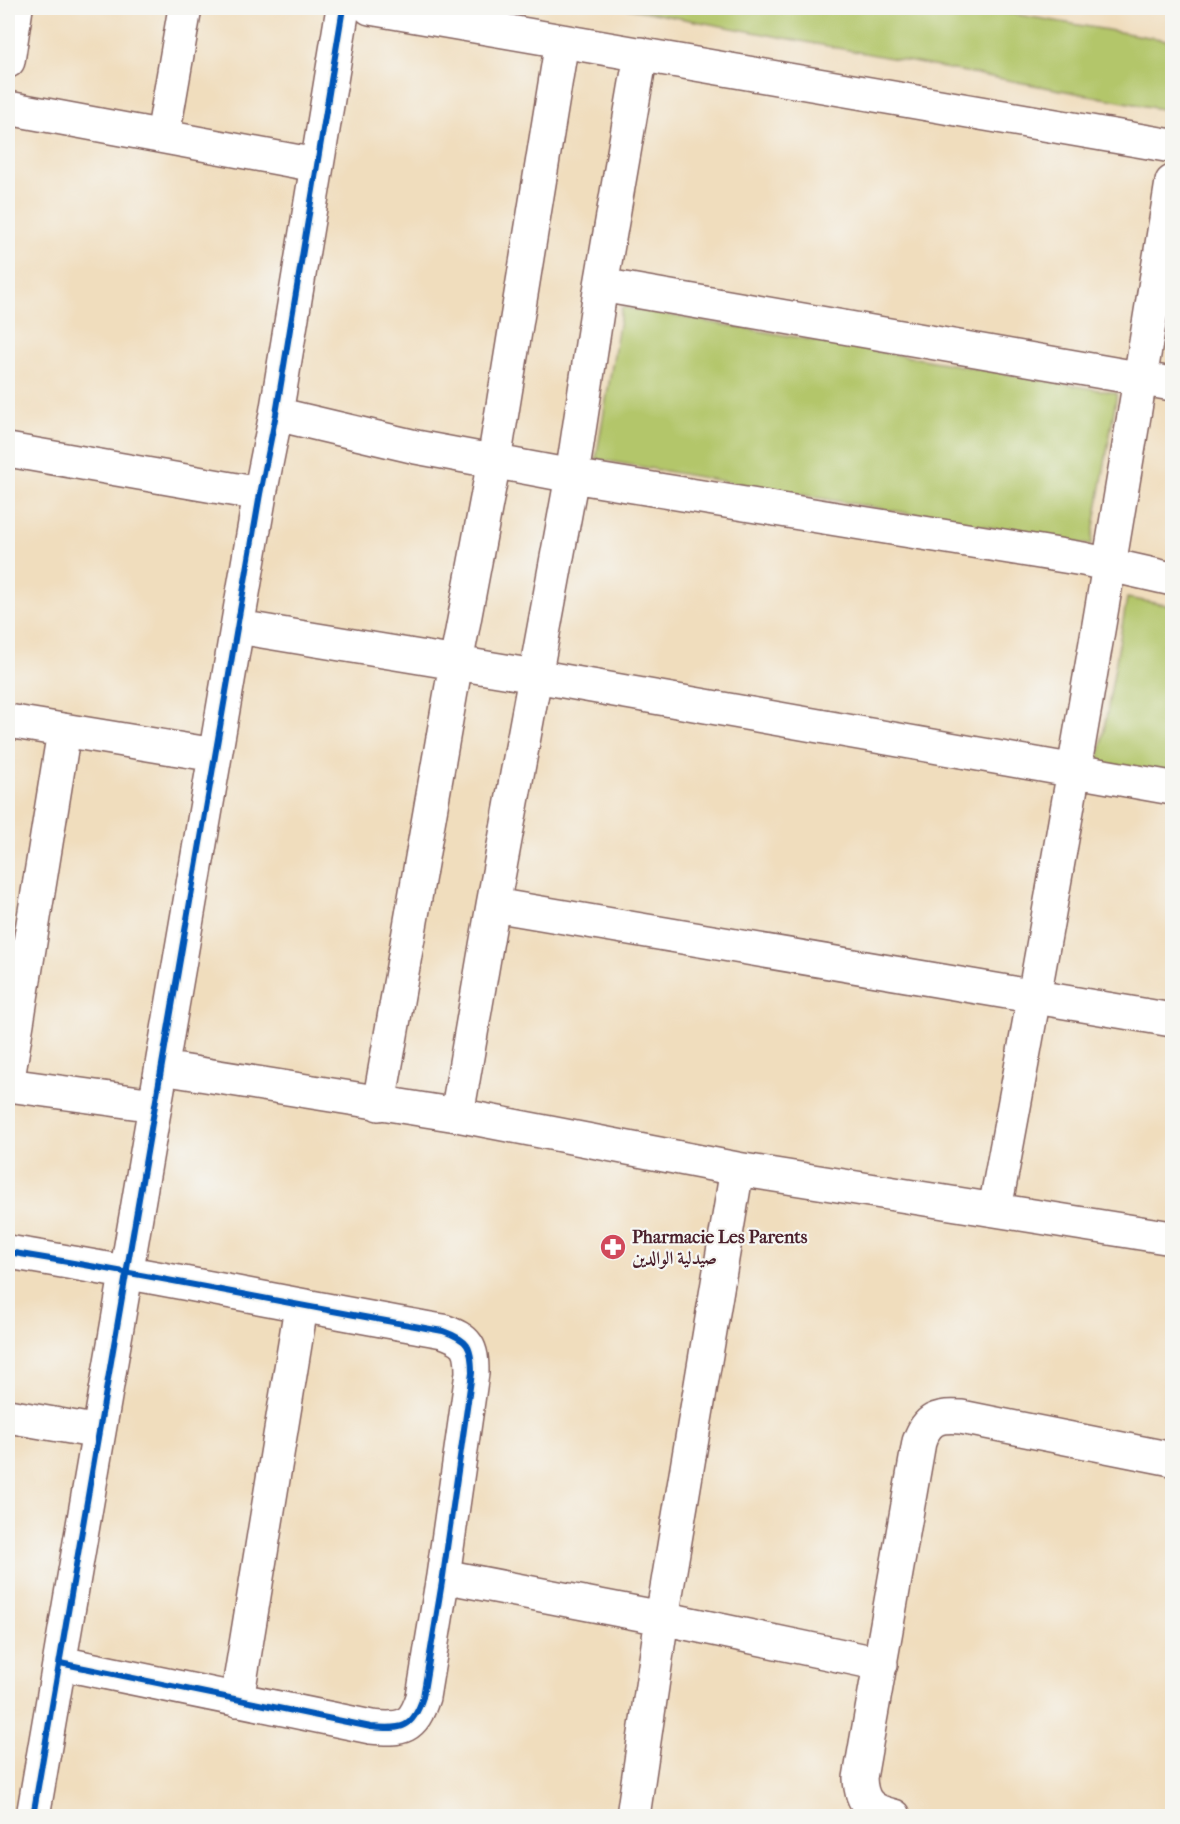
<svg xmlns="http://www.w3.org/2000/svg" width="1180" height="1824" font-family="'IM FELL French Canon',Amiri,serif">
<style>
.green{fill:#b3c66a;stroke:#7e724a;stroke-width:1.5}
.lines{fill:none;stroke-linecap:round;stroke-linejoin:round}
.street-casing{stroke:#84625e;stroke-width:36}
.street{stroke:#fff;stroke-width:33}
.cycleway-casing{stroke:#f6f6f2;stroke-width:10}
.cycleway{stroke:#0057b8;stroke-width:6}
.labels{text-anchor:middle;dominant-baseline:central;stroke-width:4.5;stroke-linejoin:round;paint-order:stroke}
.poi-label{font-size:18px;font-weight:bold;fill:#4a1f2b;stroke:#f6f6f2;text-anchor:start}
</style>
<rect width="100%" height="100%" fill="#f6f6f2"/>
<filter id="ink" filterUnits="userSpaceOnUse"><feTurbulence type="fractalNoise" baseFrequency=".0167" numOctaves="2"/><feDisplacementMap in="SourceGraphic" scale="12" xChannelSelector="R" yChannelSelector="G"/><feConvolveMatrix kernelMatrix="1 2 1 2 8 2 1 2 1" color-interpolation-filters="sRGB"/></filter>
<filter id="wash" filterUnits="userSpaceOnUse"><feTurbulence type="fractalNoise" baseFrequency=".008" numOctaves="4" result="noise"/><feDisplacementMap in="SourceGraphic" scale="24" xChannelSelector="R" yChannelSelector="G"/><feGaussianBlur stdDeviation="1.35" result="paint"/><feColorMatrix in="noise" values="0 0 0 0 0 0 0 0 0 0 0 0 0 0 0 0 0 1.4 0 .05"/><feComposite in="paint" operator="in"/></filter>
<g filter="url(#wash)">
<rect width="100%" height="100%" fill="#f0ddbd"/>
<path class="green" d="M626,8H978L1172,41V111Z
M622,307L1117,393L1091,545L596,459Z
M1127,598L1172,606V777L1098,764Z"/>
</g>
<g filter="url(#ink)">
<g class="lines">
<g class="street-casing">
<path id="street" d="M370,8L1172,146
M8,61L16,8
M8,108L316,165
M163,136L185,8
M601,285L1172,384
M276,414L416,447L572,476L1083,559L1172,579
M8,450L260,494
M238,627L535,676L1172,788
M8,721L215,755
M493,905L1172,1020
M162,1068L457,1115L737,1169L1172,1238
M8,1079L64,731
M8,1085L155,1105
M379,1104L456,663L494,461L562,41
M457,1115L493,905L572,476L601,285L641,54
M995,1209C1059,867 1117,525 1172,182
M8,1252C153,1275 297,1306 443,1331C468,1340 472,1346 472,1373L443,1576L423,1697C413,1728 403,1730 371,1727L60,1663
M8,1416L99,1432
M443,1576L662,1618L881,1664
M237,1700L301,1307
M33,1816L260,494L276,414L343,8
M633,1816L662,1618L737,1169
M894,1816C871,1811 861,1803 860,1778L919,1442C927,1419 937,1415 961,1417L1172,1459"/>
</g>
<use href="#street" class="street"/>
<g class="cycleway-casing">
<path id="cycleway" d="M8,1252C153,1275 297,1306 443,1331C468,1340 472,1346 472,1373L443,1576L423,1697C413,1728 403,1730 371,1727L60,1663
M33,1816L260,494L276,414L343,8"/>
</g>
<use href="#cycleway" class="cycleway"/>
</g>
</g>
<defs>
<g id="pharmacy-disc" transform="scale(1.35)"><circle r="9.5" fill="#d1495b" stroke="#f6f6f2"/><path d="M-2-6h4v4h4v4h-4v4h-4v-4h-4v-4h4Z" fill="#fff"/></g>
</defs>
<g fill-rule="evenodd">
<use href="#pharmacy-disc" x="613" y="1247"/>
</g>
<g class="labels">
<g class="poi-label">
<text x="632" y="1237">Pharmacie Les Parents<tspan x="632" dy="21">صيدلية الوالدين</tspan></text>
</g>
</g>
<rect width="1180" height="1824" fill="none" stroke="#f6f6f2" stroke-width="30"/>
</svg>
